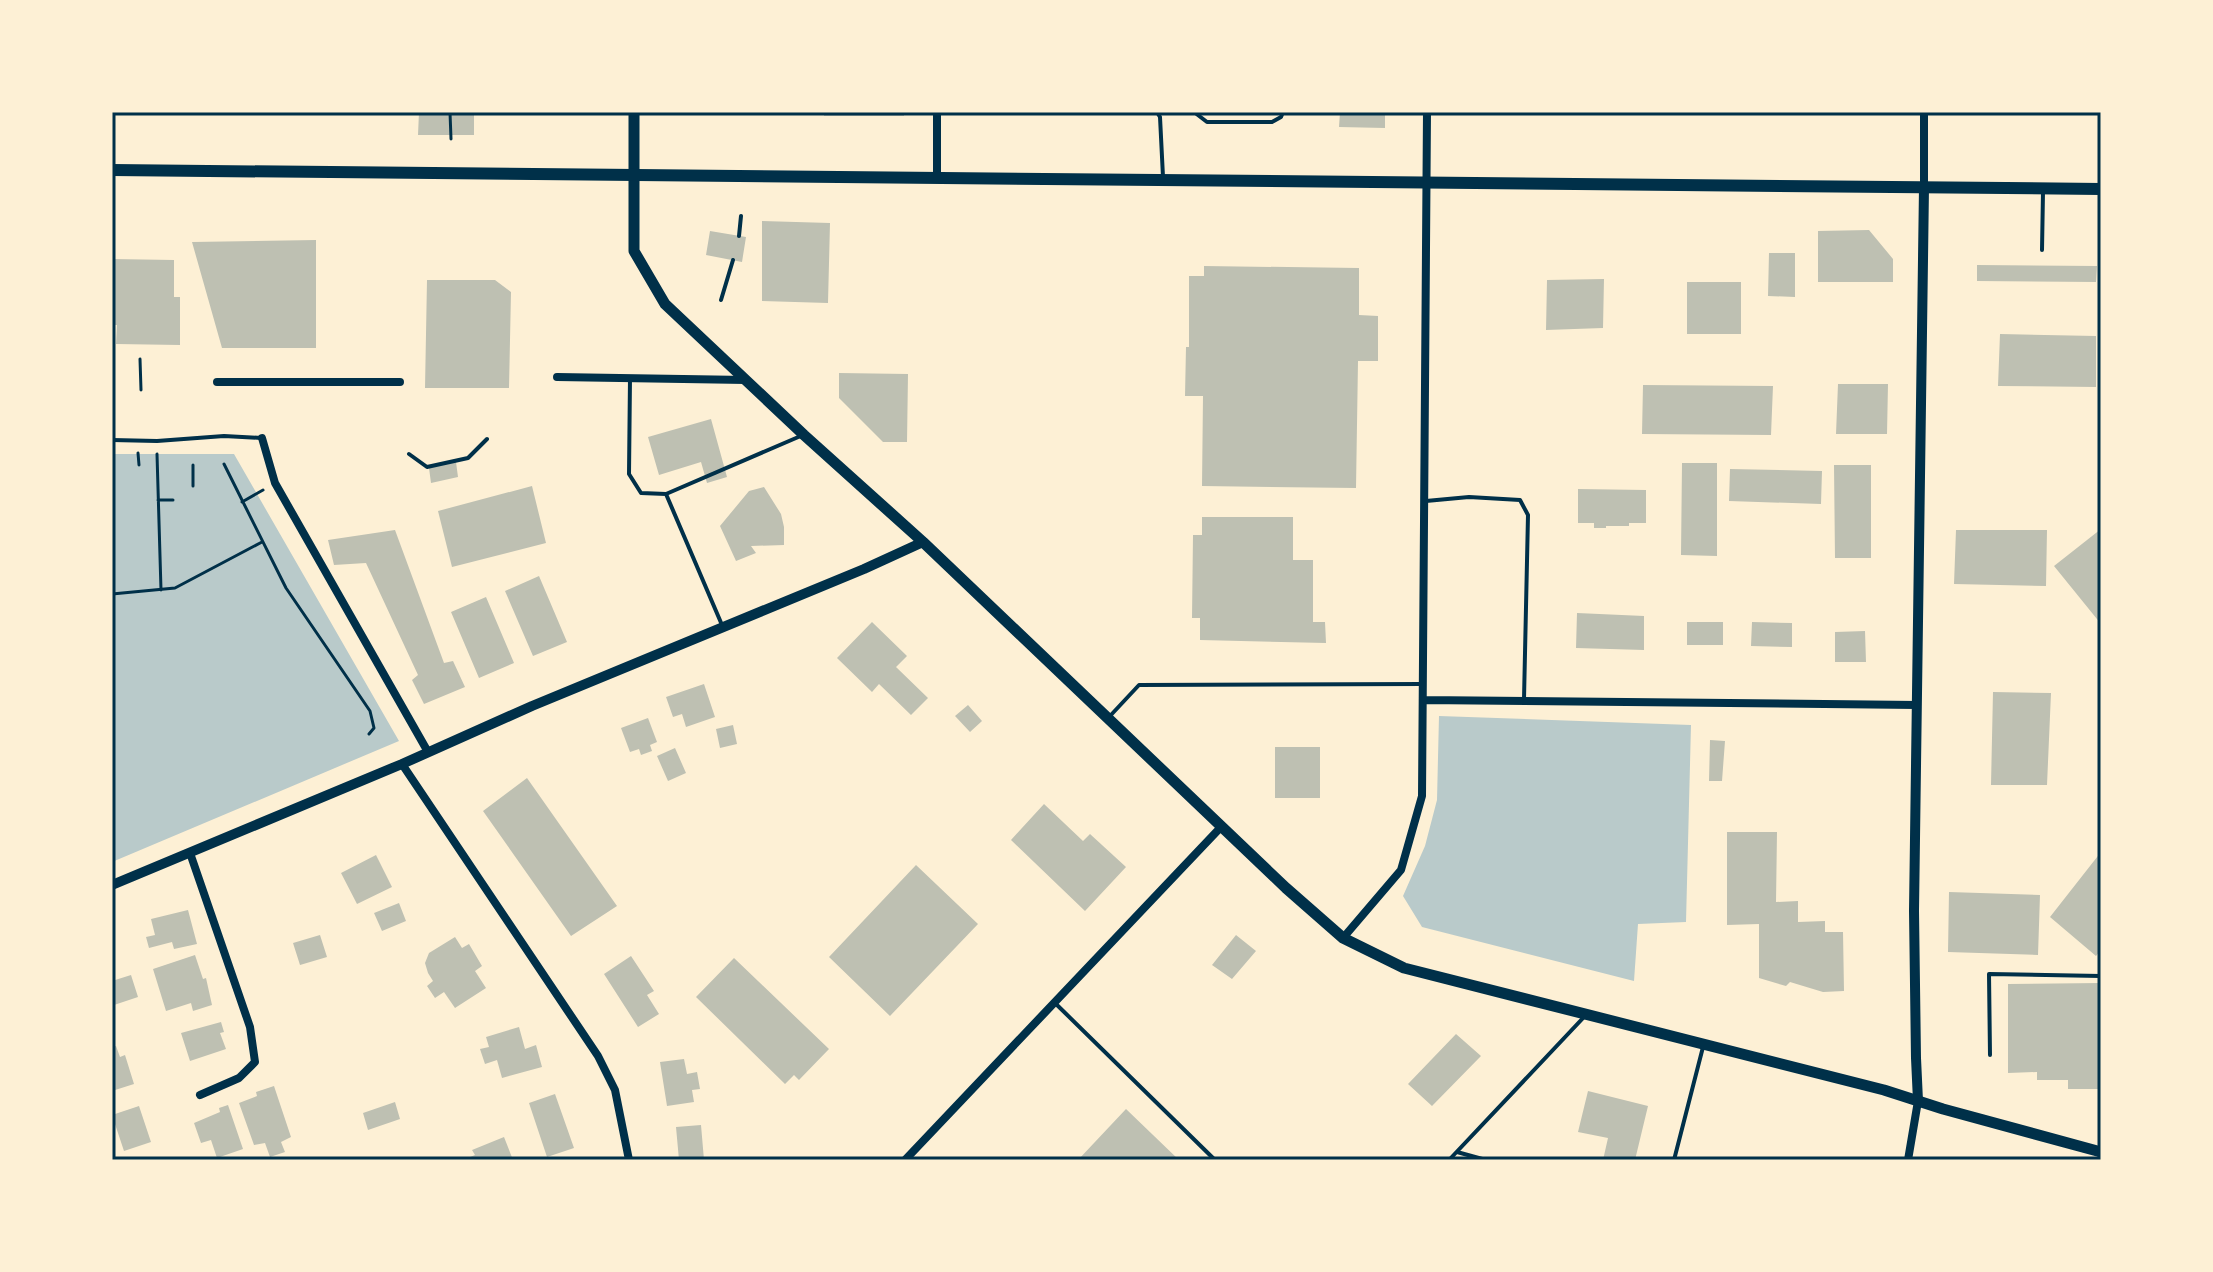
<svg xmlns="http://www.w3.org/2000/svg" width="2213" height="1272" font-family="'Archivo Narrow',sans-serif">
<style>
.green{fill:#b9caca}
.building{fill:#bec0b2}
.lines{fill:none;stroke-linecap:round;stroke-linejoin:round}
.path{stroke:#003049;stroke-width:3}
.service{stroke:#003049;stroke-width:4}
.minor{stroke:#003049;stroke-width:8}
.tertiary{stroke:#003049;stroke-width:10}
.secondary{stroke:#003049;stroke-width:11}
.primary{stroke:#003049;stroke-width:12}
.neatline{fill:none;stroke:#003049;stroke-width:3}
</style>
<rect width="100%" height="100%" fill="#fdf0d5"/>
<path class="green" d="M112,454H234L399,741L112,862Z
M1439,716L1691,725L1686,922L1638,924L1634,981L1422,927L1403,896L1425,846L1437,800Z"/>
<path class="building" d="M419,112H449L450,135H418Z
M451,112H474V135H452Z
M824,112H904V116H824Z
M1340,112H1385V128L1339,127Z
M762,221L830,223L828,303L762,301Z
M1869,230L1893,259V282H1818V231Z
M710,231L746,237L742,262L706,255Z
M316,240V348H222L192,242Z
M1769,253H1795V297L1768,296Z
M112,259L174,260V297H180V345L116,344L117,325H112Z
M1977,265L2097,266L2096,282L1977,281Z
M1204,266L1359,268V315L1378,316V361H1358L1356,488L1202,486L1203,396H1185L1186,347H1189V276H1204Z
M1604,279L1603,328L1546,330L1547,280Z
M427,280H495L511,292L509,388H425Z
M1687,282H1741V334H1687Z
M2000,334L2096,336V387L1998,386Z
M839,373L908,374L907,442H883L839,398Z
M1838,384H1888L1887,434H1836Z
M1643,385L1773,386L1771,435L1642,434Z
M711,419L727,477L707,483L701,462L659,475L648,437Z
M456,462L458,477L431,483L429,468Z
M1682,463H1717V556L1681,555Z
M1834,465H1871V558H1835Z
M1730,469L1822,471L1821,504L1729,501Z
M532,486L546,543L452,567L438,511Z
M764,487L781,514L784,527V545L751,546L756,553L736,561L720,526L749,491Z
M1578,489L1646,490V523H1629V526H1606V528H1594V523H1578Z
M1202,517H1293V560H1313V622H1325L1326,643L1200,640V618H1192L1193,535H1202Z
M2101,529V624L2054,566Z
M395,530L444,663L453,661L465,687L424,704L412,680L418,675L366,563L334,565L328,540Z
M1956,530H2047L2046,586L1954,584Z
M539,576L567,642L533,656L505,591Z
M486,597L514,663L479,678L451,612Z
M1577,613L1644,616V650L1576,648Z
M872,622L907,656L896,667L928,698L911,715L879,684L872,692L837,658Z
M1687,622H1723V645H1687Z
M1752,622L1792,623V647L1751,646Z
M1865,631L1866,662H1835V632Z
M704,684L715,717L686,727L682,714L673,717L666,697Z
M1993,692L2051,693L2047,785H1991Z
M968,705L982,721L970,732L955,716Z
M648,718L657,742L650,745L652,751L641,755L639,749L630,752L621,728Z
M733,725L737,744L720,748L716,729Z
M1710,740L1725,741L1722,781H1709Z
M1275,747H1320V798H1275Z
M675,748L686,773L668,781L657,756Z
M527,778L617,906L571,936L483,811Z
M1044,804L1083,841L1090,834L1126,867L1085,911L1011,840Z
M1727,832H1777L1776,902L1798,901V922L1825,921V932H1843L1844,991L1823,992L1790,982L1786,986L1759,978V924L1727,925Z
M2101,852V950L2096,956L2050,917Z
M376,855L392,887L357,904L341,873Z
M916,865L978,924L890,1016L829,957Z
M1949,892L2040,895L2038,955L1948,952Z
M399,903L406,921L382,931L374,913Z
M188,910L197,944L174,949L172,942L149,948L146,937L155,935L151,919Z
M320,935L327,957L300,965L293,943Z
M1236,935L1256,951L1232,979L1212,965Z
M455,937L462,948L469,944L482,966L475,971L486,988L455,1008L444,992L435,998L427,986L433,981L428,973L425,963L429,953Z
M195,955L203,979L206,978L212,1005L193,1011L191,1003L166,1011L153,969Z
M631,956L654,991L647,995L659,1014L638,1027L604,974Z
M734,958L829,1049L799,1080L794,1075L785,1084L696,997Z
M131,975L138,997L114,1005L112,981Z
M2101,983V1089H2068V1080H2037V1072L2008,1073V984Z
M221,1022L224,1032L220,1033L226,1049L190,1061L181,1033Z
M519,1027L525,1049L536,1045L542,1067L502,1078L497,1060L485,1064L480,1049L489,1047L486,1037Z
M1456,1034L1481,1056L1432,1106L1408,1084Z
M116,1046L120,1057L125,1055L134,1084L112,1091V1047Z
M684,1059L687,1074L697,1072L700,1089L692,1090L694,1102L667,1106L660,1062Z
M274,1086L291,1137L281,1142L285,1152L270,1157L265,1143L254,1145L239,1103L257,1096L256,1092Z
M1588,1091L1648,1106L1635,1160H1603L1608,1138L1578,1132Z
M555,1094L574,1148L547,1157L529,1103Z
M395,1102L400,1119L368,1130L363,1113Z
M228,1105L243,1149L217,1158L211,1140L201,1143L194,1123L220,1112L219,1108Z
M139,1106L151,1142L124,1151L112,1115Z
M1126,1109L1179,1160H1078Z
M701,1125L704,1160H679L676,1127Z
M504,1137L513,1160H463L475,1155L472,1150Z"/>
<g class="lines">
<path class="path" d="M450,112L451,139
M140,359L141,390
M138,453L139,465
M157,454L161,590
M224,464L286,588L370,711L374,728L369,734
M193,465V486
M158,500H173
M242,502L263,490
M112,594L175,588L262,542"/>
<path class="service" d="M1157,112L1160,117L1163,177
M1194,112L1207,122H1272L1281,117L1283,112
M739,236L741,216
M2042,250L2043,192
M721,300L733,260
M630,378L629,474L641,493L666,494L722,625
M112,440L157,441L224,436L261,438
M409,454L427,467L468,458L487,439
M666,494L803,435
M1426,501L1469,497L1520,500L1528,515L1524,699
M1110,716L1139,685L1423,684
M1056,1004L1215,1160
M1990,1055L1989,974L2101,976
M1457,1152L1486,1160
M1449,1160L1585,1016
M1674,1160L1703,1047"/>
<path class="minor" d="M937,177V112
M1924,187V112
M557,377L746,380
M217,382H400
M262,438L275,483L428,752
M1423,700L1917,705
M402,764L598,1056L615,1090L629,1160
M190,853L250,1027L255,1062L239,1078L200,1095
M1343,938L1401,870L1422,796L1427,112
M905,1160L1221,827
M1908,1160L1918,1101"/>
<path class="tertiary" d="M112,885L402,764L532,706L864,569L923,542
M1918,1101L1916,1058L1914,911L1924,187"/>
<path class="secondary" d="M634,112V251L665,304L804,435L923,542L1286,888L1343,938L1404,968L1884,1090L1943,1109L2101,1152"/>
<path class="primary" d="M112,170L2101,189"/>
</g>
<rect width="2213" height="1272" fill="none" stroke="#fdf0d5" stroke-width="228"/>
<rect x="114" y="114" width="1985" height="1044" class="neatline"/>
</svg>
